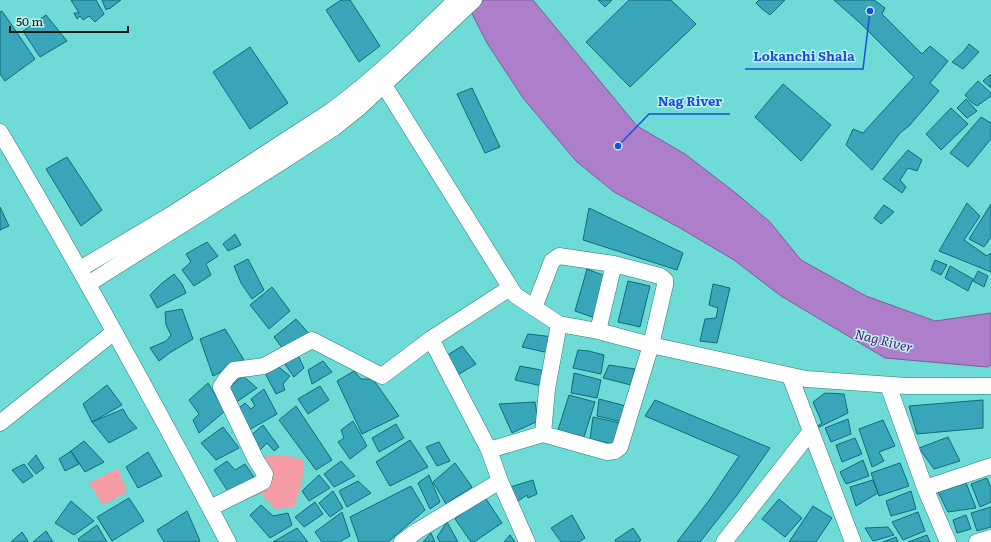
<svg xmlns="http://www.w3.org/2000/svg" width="991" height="542" font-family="Literata,serif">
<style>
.green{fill:#f59ca7}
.water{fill:#ad7fca;stroke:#796094}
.building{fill:#38a5b8;stroke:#116b79}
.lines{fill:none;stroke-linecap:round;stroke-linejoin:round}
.minor-casing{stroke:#277d7a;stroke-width:17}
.minor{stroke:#fff;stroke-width:16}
.labels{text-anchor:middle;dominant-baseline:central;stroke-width:3;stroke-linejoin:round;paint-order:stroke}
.water-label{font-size:13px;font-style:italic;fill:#50146e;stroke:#c1f2ee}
.leader{fill:none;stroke:#1d4ed8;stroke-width:1.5}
.callout-dot{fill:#1d4ed8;stroke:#c1f2ee;stroke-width:1.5}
.callout-label{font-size:13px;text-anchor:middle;font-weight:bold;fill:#1d4ed8;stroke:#c1f2ee;stroke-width:3;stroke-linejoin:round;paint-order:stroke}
</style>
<rect width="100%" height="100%" fill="#6fdbd6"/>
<path class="green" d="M285,455L304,460L302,483L294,507L275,509L259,491L260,457Z
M118,468L127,492L103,505L89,483Z"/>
<path class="water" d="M465,0H533L637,126L685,154L737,194L770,222L801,260L866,296L935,321L991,313V365L987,367L885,358L781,296L734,260L680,228L614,192L576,161L523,98L487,43Z"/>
<path class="building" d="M71,0H96L104,14L95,22L89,16L83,20L80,16L77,19L74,13H79Z
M102,0H121L109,9L108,8L106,10Z
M341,0H350L380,46L359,62L326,10Z
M598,0H612L605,7Z
M629,0H671L696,24L630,87L586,42Z
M759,0H785L770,15L762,9L756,3Z
M834,0H874L885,8L882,14L922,54L930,46L948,61L930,83L939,91L909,126L900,133L872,170L846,145L853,129L863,133L914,77L860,23Z
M2,11L35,59L5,81L0,74V12Z
M46,15L67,41L40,57L23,31Z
M969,44L979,52L963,69L952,62L964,51Z
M250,47L288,103L250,129L213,72Z
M991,74V88L983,81Z
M978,81L991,93V96L977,106L971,102L965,95Z
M783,84L831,125L801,161L755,117Z
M472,88L500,147L485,153L457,94Z
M966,99L977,111L967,118L957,108Z
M951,108L968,124L941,150L926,134Z
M981,117L991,123V139L968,167L950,153Z
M908,150L922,160L917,171L908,168L900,180L906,187L902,193L883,179Z
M67,157L102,210L81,226L46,169Z
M967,203L980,216L964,240L987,256L991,253V272L939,251Z
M991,204V237L984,247L969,239Z
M884,205L894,212L881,224L874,218Z
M0,207L9,226L0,230Z
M589,208L683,253L677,270L583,240Z
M235,234L241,245L228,251L223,244Z
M207,242L218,256L206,264L211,275L194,286L182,270L191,262L186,254Z
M248,259L264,290L252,299L241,283L234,266Z
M935,260L947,265L941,275L931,270Z
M950,266L973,279L968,291L945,278Z
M587,269L608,277L595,318L575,311Z
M978,271L988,276L984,287L973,281Z
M174,274L182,284L186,293L157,308L150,295L161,284Z
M628,281L650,286L640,327L618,322Z
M713,284L730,288L717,343L700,341L705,319L716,318L718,308L709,305Z
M272,287L290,311L269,329L250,305Z
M182,309L193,339L171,352L159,361L150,348L166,341L171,335L166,325L165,312Z
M296,319L311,336L283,349L274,337Z
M225,329L244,360L213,376L200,339Z
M528,334L554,337L549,353L522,347Z
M462,346L476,364L456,376L446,356Z
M578,350L589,351L604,355L601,374L573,368Z
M297,353L304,368L294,377L284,363Z
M323,361L332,372L312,384L308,370Z
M276,365L290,376L283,384L285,390L276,394L266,375Z
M609,365L635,369L631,385L603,378Z
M520,366L546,371L542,386L515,380Z
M354,371L361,379H373L399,416L362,434L337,381Z
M574,373L601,380L597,398L571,393Z
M243,376L257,388L235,403L227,389Z
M208,383L225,411L199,433L193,420L199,414L189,400Z
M107,385L122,405L92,422L83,404Z
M320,386L329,400L308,414L298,399Z
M264,389L277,414L249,430L236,410L245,403L251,409L255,406L251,399Z
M825,393L844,394L848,413L811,431L822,423L813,402Z
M569,395L595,402L584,437L558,430Z
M599,399L626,406L622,422L597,416Z
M655,400L770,448L737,495L700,542H677L710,499L739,456L645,416Z
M983,400V428L917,434L909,406Z
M535,402L538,421L512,433L499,404Z
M296,406L332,460L316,470L279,420Z
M123,409L128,418L137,428L109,443L92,422Z
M593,417L624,424L618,445L590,439Z
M848,419L851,434L831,442L825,428Z
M883,420L895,446L879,452L884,461L872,467L859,429Z
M353,421L367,446L350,459L338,442L344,438L341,430Z
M396,424L404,438L379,452L372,438Z
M263,425L279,447L274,451L267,443L260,450L249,437Z
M223,427L239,448L216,460L201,443Z
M948,437L960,461L934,469L919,448Z
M855,438L862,454L842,462L836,445Z
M410,440L428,467L390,486L376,462Z
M84,441L104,462L85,472L71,451Z
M439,442L450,461L437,466L426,447Z
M71,451L79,464L65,471L59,459Z
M148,452L162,476L138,488L126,467Z
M36,455L44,468L36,474L28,464Z
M863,460L869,476L846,484L840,472Z
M227,461L235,470L245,464L254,477L229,493L214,470Z
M341,461L355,476L334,487L324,474Z
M455,463L472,487L446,504L433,482Z
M900,463L909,486L879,496L871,473Z
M24,464L33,476L23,483L12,470Z
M319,475L330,488L309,501L302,491Z
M429,475L440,502L430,509L418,483Z
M987,478L991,488V502L980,507L971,484Z
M533,480L537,494L528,498L527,495L515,503L507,488Z
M873,480L878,493L856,506L850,487Z
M358,481L371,493L347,507L339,491Z
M966,483L976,508L948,512L938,492Z
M411,486L425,510L388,542H359L350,517Z
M333,491L343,508L330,517L319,503Z
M911,491L916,509L891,516L886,501Z
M484,496L502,523L474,542H471L455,519Z
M129,498L144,521L112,541L97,517Z
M779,499L802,518L785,537L762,519Z
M71,501L94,521L74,535L55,523Z
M315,502L323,514L304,527L295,517Z
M261,505L273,516L288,513L292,525L270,538L250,515Z
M813,506L832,518L816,542H789Z
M991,507V527L977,531L971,513Z
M187,511L200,541L197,542H164L157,530Z
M342,512L350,536L339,542H322L315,532Z
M918,512L925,531L903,540L892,522Z
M572,515L585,538L579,542H561L551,528Z
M966,515L971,529L957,533L953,520Z
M447,522L458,542H440L437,537Z
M97,525L107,542H80L78,539Z
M888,527L894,535L873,541L865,528Z
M297,528L308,542H273Z
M633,528L641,540L638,542H616L615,540Z
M46,531L53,542H33Z
M22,532L28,541L27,542H11Z
M431,533L435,542H423Z
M510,535L515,542H504Z
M927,535L930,542H908Z
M896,537L898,542H883Z"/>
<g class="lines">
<g class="minor-casing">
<path id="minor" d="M377,74L515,295L559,324L598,331L651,345L806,379L907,386H991
M0,132C80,267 155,404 228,542
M80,269L177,211L331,111C376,78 416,39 456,0
M88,284L283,161L335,127L360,107L474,0
M534,308L552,261L559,256L614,264L660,276L665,280V285L651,345L620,447L615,451L607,452L543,434
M598,331L614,264
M431,339L489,450
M790,376L853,542
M888,385L925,488L948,542
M0,423L114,332
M500,481L527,542
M925,488L991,466
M210,508L263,482L265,474L256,460L221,387L226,379L234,370L264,366L312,340L382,376L431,339L510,288
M402,542L417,531L500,481L489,450L543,434L547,389L559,324
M724,542L811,431
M977,542L991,538"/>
</g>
<use href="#minor" class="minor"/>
</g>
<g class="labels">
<g class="water-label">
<text transform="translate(884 340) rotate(14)">Nag River</text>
</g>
</g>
<path class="leader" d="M870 11L863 69H745M618 146L649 114H730"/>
<g class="callout-dot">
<circle cx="870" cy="11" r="4"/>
<circle cx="618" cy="146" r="4"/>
</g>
<g class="callout-label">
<text x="804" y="61">Lokanchi Shala</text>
<text x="690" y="106">Nag River</text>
</g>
<path d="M10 26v6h118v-6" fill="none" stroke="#011716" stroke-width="2"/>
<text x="16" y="26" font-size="12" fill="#011716" stroke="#c1f2ee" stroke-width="3" paint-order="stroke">50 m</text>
</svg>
